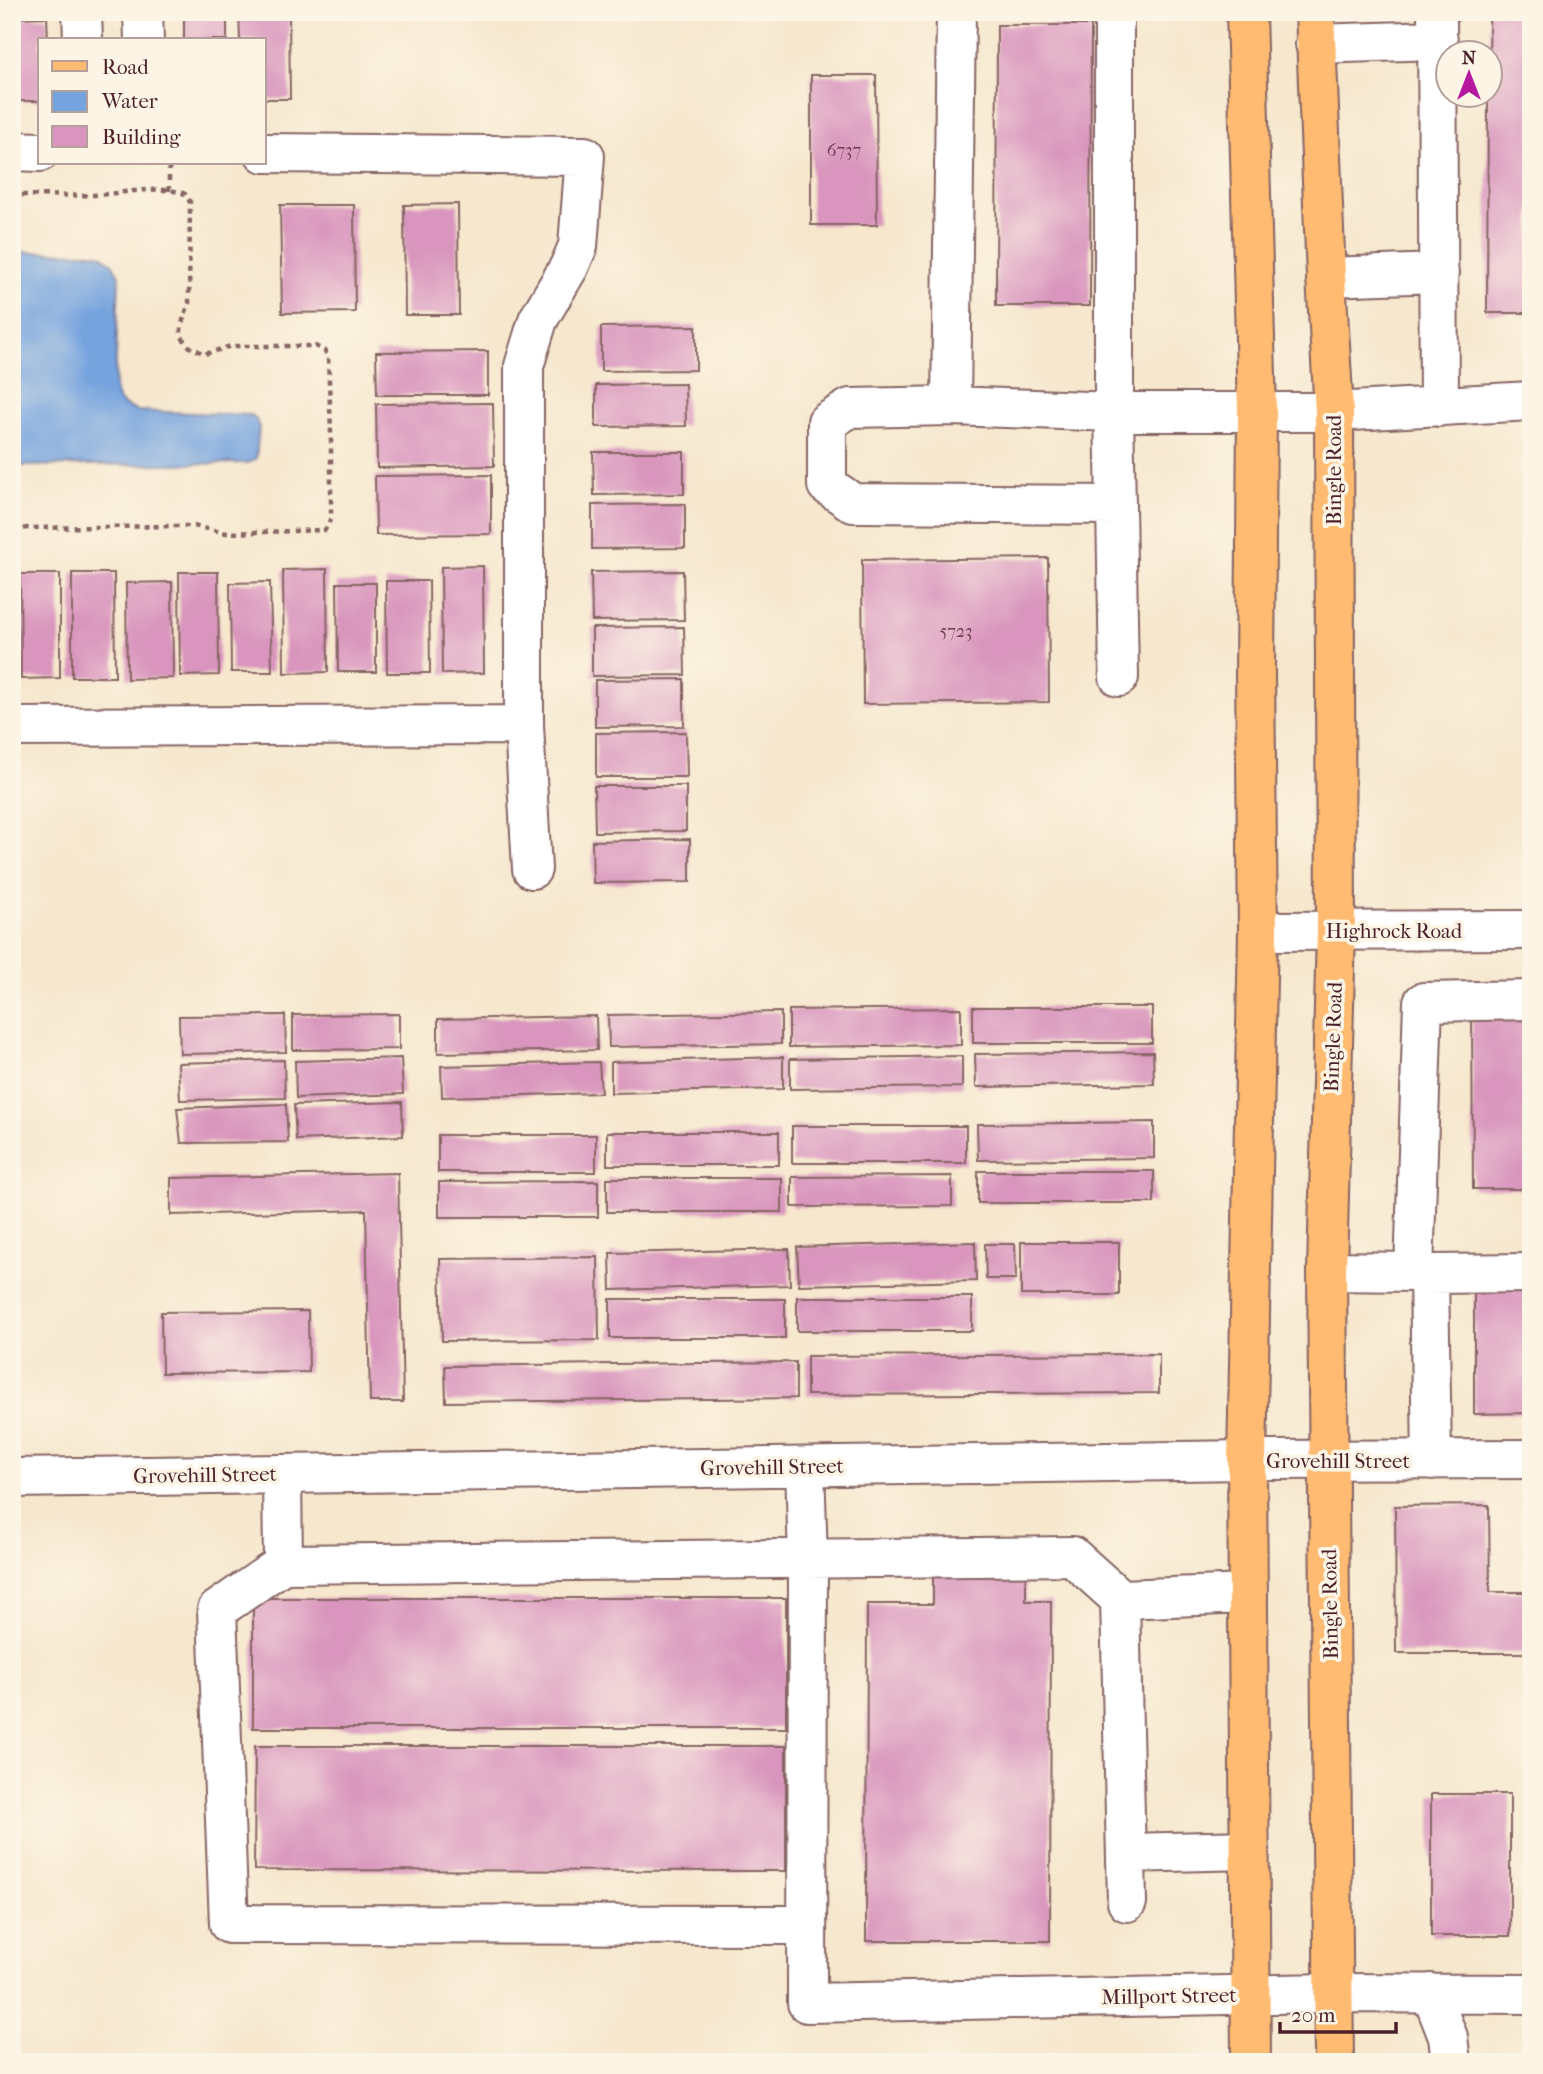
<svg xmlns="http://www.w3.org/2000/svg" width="1543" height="2074" font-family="'IM FELL French Canon',serif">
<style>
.water{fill:#74a3de;stroke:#5f6184;stroke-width:2}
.building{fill:#d995bd}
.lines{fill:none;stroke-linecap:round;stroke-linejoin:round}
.minor-casing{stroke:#866564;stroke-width:42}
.major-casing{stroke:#866564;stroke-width:42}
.path{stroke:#866564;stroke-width:4.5;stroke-dasharray:5 5;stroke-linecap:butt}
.minor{stroke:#fff;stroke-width:38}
.major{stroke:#febb71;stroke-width:38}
.labels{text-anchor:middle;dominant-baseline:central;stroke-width:7;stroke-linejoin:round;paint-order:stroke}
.number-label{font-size:18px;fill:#6e3c50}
.street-label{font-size:21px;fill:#4a1f2b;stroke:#fcf5e5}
</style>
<rect width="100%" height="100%" fill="#fcf5e5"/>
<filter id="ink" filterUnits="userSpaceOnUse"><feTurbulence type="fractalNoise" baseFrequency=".0143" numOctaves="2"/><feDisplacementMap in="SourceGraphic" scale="14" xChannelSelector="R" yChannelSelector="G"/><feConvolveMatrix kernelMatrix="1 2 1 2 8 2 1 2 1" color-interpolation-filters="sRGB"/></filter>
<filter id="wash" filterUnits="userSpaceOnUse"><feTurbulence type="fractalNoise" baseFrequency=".00686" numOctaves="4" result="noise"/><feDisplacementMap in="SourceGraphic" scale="28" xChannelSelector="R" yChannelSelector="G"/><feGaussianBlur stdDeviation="1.57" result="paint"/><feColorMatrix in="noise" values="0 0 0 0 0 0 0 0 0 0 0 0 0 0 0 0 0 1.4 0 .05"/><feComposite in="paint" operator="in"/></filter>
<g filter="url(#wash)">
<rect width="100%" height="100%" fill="#f6e7cd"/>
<path class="water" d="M12,252L95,253L102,255L113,265L119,276L115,386C116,402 124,407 138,411L250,415L255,418L259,427L256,459L248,463L12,466Z"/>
<g id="blocks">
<path class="building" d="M184,12H227V40H184Z
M239,12H289L290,99H264V40H240Z
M1489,12H1531V313H1487L1488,94H1490Z
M47,17L48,40H40V101H12V18Z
M997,25H1091L1090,306H996Z
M811,75H876L877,225H811Z
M458,204L459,315H405L404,205Z
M280,205H354L355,312L282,313Z
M696,326V370L601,371V327Z
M488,351V395H377L376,352Z
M685,384L686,426L596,427V385Z
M493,403L494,466L377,468L376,404Z
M593,452H684V494L594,495Z
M491,475V534L376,535L375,476Z
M685,504V548L592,549V505Z
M1048,558L1049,702L863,704L862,560Z
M483,566L484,673L442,674L441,567Z
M327,569L328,672L284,673L283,570Z
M683,571L684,620L592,621L591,572Z
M179,572H218L219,675L180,676Z
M72,573H114L115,677H72Z
M20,574H60V678L21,679Z
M386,581H429L430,673H387Z
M172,582L173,678L127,679L126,583Z
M270,582L272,672H231L230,583Z
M337,583H376V672H338Z
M684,627L685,675L592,676V628Z
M684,679V726L595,727V680Z
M686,732L687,777H596V733Z
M594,786H686V831L595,832Z
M690,839V882L593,883L592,841Z
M973,1007H1152V1043H973Z
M961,1008V1045L789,1047V1010Z
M781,1012V1044L609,1047L608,1015Z
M1472,1012H1531V1189H1473Z
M399,1014V1049L293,1050V1015Z
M285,1015L286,1052L180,1054L179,1016Z
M596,1016L597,1050L438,1053V1019Z
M1153,1052L1154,1084L976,1087L975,1054Z
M962,1056V1087L790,1089V1059Z
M783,1057V1089L611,1093V1062Z
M401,1058L403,1094L296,1098L295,1061Z
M284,1060L285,1098L180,1100L178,1063Z
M599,1062L601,1093L442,1097L441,1066Z
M402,1102L403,1136L296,1140L294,1105Z
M286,1104L288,1142L181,1143L177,1108Z
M1154,1122V1158L978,1160L977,1124Z
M792,1126H966V1163H792Z
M607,1132H779V1165H607Z
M438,1135H596V1172H438Z
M978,1171H1154V1203H978Z
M398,1173L403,1402H370L366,1210L171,1215V1178Z
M952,1176V1206L792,1207V1177Z
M607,1178H782V1212H607Z
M598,1181V1217H439V1182Z
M975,1242L976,1281L799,1285L797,1247Z
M1021,1242H1119V1295H1021Z
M985,1244H1015L1016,1279H986Z
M789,1249L790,1285L611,1290L610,1253Z
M598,1257L599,1340L442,1341L440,1259Z
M1474,1288H1531V1413L1474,1414Z
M797,1297H972V1331H797Z
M610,1299H785V1338H610Z
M308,1311L309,1372L162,1373L161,1312Z
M1159,1354V1393L807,1395V1356Z
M796,1362V1398L446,1402L445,1366Z
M1489,1505L1490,1592H1531V1653H1396L1395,1506Z
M933,1560L1026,1561V1601H1051L1050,1941H866L867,1604H933Z
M253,1598H786V1728H253Z
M255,1746H786V1871L254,1870Z
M1431,1794H1510V1936H1431Z"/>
</g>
</g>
<g filter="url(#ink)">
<use href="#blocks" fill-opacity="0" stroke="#866564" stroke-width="2"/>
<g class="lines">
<g class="minor-casing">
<path id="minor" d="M82,12L83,40
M143,12L144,40
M956,12L951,406L1114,412H1334L1531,401
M1114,12V412L1116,505
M1437,12L1439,407
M1315,44L1438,40
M12,151L40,152
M264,153L585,156L578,246L569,267L538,320L524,366V725L532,869
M1326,277L1439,273
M951,406L850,408L827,422V485L853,503L1116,505L1119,677
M12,727L524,725
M1258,931L1531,930
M1531,1000L1423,1002L1414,1272L1429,1274L1531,1273
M1327,1271L1414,1272
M1429,1274L1432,1460
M805,1467L808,1559L807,2003L1333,1993L1531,1994
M282,1474L283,1564L1072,1556L1120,1599L1248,1594
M12,1478L1247,1460L1531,1459
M283,1564L217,1610L229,1924L807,1925
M1120,1599L1127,1902
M1126,1853L1250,1850
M1431,1993L1448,2037L1451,2062"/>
</g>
<g class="major-casing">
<path id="major" d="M1246,12L1257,412L1255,674L1258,931L1247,1460L1251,2062
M1315,12L1326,277L1334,412L1336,931L1327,1271L1334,2062"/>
</g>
<path class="path" d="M169,191V163
M12,195C39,195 67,196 94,195C120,194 160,184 185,194L190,202L189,303L181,326V336L190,347L205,354L231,346H315L325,351L328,357L331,431V518L325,530L227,533L193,526H175L27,528L12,531"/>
<use href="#minor" class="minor"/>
<use href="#major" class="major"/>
</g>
</g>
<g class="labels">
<g class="number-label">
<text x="844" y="150">6737</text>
<text x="956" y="631">5723</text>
</g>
<g class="street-label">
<text transform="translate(1334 470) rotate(-90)">Bingle Road</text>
<text x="1394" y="931">Highrock Road</text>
<text transform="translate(1333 1037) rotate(-88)">Bingle Road</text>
<text x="1338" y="1461">Grovehill Street</text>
<text transform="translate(772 1467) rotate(-1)">Grovehill Street</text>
<text transform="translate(205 1475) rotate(-1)">Grovehill Street</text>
<text transform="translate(1330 1604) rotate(-91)">Bingle Road</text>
<text transform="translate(1169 1996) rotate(-1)">Millport Street</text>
</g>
</g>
<rect width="1543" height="2074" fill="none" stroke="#fcf5e5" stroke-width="42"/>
<rect x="38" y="38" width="228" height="126" fill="#fcf5e5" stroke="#b59f9b" stroke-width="2"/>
<rect x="52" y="61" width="35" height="10" fill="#febb71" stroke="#b59f9b" stroke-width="2"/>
<text x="102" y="74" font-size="21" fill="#4a1f2b">Road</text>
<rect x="52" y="91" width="35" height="21" fill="#74a3de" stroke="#b59f9b" stroke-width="2"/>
<text x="102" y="108" font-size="21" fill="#4a1f2b">Water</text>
<rect x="52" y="126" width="35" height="21" fill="#d995bd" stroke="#b59f9b" stroke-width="2"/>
<text x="102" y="144" font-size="21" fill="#4a1f2b">Building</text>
<g transform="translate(1469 74)"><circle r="33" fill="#fcf5e5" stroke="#b59f9b" stroke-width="2"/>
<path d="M0-5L12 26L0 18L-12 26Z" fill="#b5179e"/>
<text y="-10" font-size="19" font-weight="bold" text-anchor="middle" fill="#4a1f2b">N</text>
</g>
<path d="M1280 2022v10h116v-10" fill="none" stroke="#4a1f2b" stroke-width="3.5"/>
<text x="1291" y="2022" font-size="21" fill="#4a1f2b" stroke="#fcf5e5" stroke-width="5" paint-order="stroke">20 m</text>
</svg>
